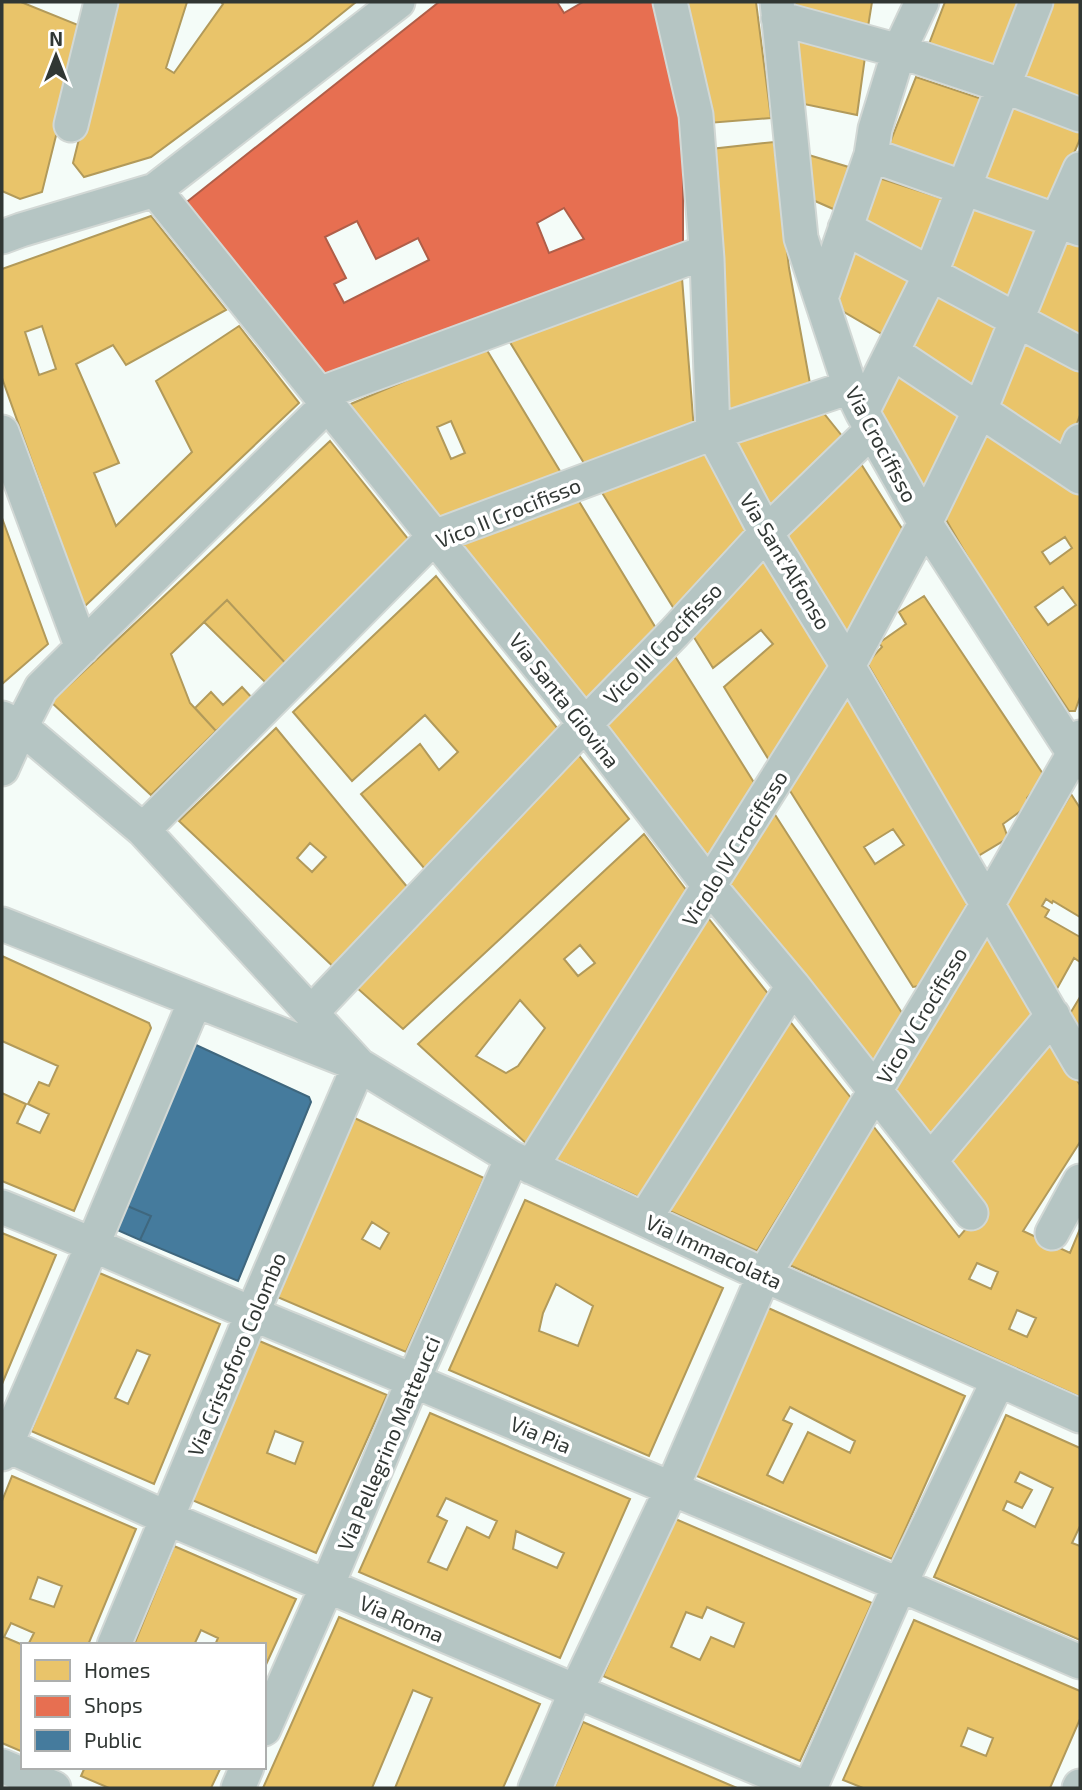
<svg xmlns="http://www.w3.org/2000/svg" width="1082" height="1790" font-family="'Exo 2',sans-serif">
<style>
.homes{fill:#e9c46a;stroke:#b29a5a;stroke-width:2;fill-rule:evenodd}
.shops{fill:#e76f51;stroke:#b05e48;stroke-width:2;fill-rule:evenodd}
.public{fill:#457b9d;stroke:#3f677e;stroke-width:2}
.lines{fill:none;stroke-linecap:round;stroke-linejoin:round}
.minor-casing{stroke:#d2d8d5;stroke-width:37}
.minor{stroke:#b5c5c3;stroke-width:33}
.labels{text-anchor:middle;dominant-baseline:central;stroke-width:7;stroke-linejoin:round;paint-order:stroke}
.street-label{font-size:21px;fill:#313734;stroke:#fff}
</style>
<rect width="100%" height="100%" fill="#f4fcf8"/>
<path class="homes" d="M2,2H21L83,27L42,192L20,199L2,191Z
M113,2H187L166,68L174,73L223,4L221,2H356L309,40L151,157L84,177L73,163Z
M685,2H756L771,118L708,123Z
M790,2H872L867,33L791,10Z
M945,2H1025L995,75L926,52Z
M1052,2H1080V104L1018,84Z
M792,37L865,57L857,115L799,103Z
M916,77L985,100L953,176L886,153Z
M1009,106L1080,129V139L1052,205L977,181Z
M774,142L789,268L811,389L727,417L711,149Z
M802,153L852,168L840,212L806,197Z
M876,177L944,199L920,254L859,223Z
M967,206L1042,230L1013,301L942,265Z
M151,216L226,310L126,365L113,345L76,364L119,463L94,473L116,526L192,452L156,381L239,326L299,403L84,607L2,378V269ZM42,326L56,369L39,375L25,332Z
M1066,237L1080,241V336L1034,312Z
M849,248L912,277L887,337L827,302Z
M682,278L694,430L587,468L508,339Z
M932,289L1002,326L974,393L907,350Z
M1024,337L1080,370V415L1066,452L994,407Z
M485,347L563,476L438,522L346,406ZM451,421L465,453L451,459L437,427Z
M894,368L965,414L926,493L874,410Z
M822,411L842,436L769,516L728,445Z
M987,430L1080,490V697L1075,711H1069L977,573L945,518ZM1065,537L1072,548L1050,564L1042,552ZM1063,587L1076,605L1048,625L1035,607Z
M330,441L412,544L289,667L227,600L171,654L190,703L216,731L151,795L51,702Z
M706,454L750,533L676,612L601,491Z
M856,456L908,538L846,646L780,535Z
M577,498L657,630L587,707L454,542Z
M2,518L48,644L2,684Z
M763,554L831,670L772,765L724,687L773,644L761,630L713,668L690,631Z
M436,576L561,733L430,875L361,794L420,744L439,770L458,752L425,715L352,781L293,712Z
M924,596L1045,777L1027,798L1029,805L1003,824L1008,838L978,856L867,663L882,647L879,643L906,624L899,612Z
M227,600L289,667L268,685L204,622Z
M673,653L758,789L712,864L602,726Z
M242,687L253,699L216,731L195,708L211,692L223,705Z
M847,698L968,903L919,986L913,987L787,786ZM893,829L904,845L875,864L864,847Z
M276,728L413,894L339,972L179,821ZM310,843L326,857L312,872L297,858Z
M577,753L629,819L403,1029L356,987Z
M1071,794L1080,808V917L1053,901L1052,903L1046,899L1042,906L1049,910L1045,917L1080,937V962L1074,958L1054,994L1002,908Z
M772,810L902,1013L871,1065L726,882Z
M644,834L690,895L529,1146L418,1044ZM580,945L595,963L578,976L564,959ZM520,1000L545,1028L518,1066L506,1073L476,1056Z
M705,914L773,1000L645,1200L551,1157Z
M988,932L1039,1019L932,1143L890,1089Z
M2,956L149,1023L151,1028L74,1211L2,1181V1093L26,1104L17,1123L40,1133L49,1114L28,1104L39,1082L49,1086L58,1066L2,1041Z
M1080,997V1038L1068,1017Z
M784,1014L851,1098L757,1251L661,1207Z
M1050,1037L1080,1085V1142L1023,1231L1070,1253L1080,1229V1397L785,1263L870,1122L959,1237L985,1207L945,1159ZM977,1263L998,1272L991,1289L969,1279ZM1017,1310L1036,1318L1027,1337L1009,1329Z
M348,1115L484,1178L406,1352L275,1296ZM372,1222L389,1233L380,1249L362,1239Z
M525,1200L723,1288L649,1456L449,1370ZM556,1284L593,1306L578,1346L539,1331L543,1313Z
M2,1233L56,1255L2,1384Z
M97,1272L220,1324L154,1484L31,1431ZM137,1350L150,1355L128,1404L115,1398Z
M766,1307L965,1396L892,1559L692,1474ZM790,1407L855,1441L850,1453L808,1432L783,1483L767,1475L792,1424L783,1420Z
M257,1340L387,1395L316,1553L192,1500ZM275,1431L303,1442L295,1464L267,1453Z
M430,1413L630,1499L560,1658L359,1572ZM446,1498L497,1521L489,1538L467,1527L447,1570L428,1562L447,1521L437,1516ZM516,1531L564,1553L557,1568L513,1549Z
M1006,1415L1080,1448V1526L1072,1543L1080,1546V1640L934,1577ZM1020,1472L1053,1488L1035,1527L1003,1510L1007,1501L1022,1508L1032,1490L1015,1482Z
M12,1476L136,1529L88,1645H28L34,1633L11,1623L4,1637L23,1645V1752L2,1743V1501ZM38,1577L62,1586L54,1607L30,1599Z
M673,1518L872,1603L800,1761L603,1676ZM707,1607L744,1623L734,1647L711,1637L700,1660L671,1647L686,1612L702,1618Z
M174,1546L296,1599L264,1669V1645H215L218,1638L201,1630L194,1645H134Z
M339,1617L540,1704L503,1788H395L432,1698L413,1690L372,1788H263Z
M914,1620L1080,1691V1719L1050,1788H863L843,1780ZM968,1728L993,1738L986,1756L961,1746Z
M583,1722L737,1788H554Z
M85,1767H221L211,1788H109L81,1776Z"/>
<path class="shops" d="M439,2H557L564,13L583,2H654L683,121V249L331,377L320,375L187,208L188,201ZM564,208L584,239L549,253L537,223ZM357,221L376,259L418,238L429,260L344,303L334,284L346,278L325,237Z"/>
<path class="public" d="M196,1045L309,1097L311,1102L238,1281L140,1240L151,1216L125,1205L191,1047Z
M125,1205L151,1216L140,1240L115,1229Z"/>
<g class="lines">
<g class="minor-casing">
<path id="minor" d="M670,2L696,115L707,259L713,433L766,533L848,666L1080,1063
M777,2L801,238L850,387L862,412L925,523L1080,763
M778,18L899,51L1004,86L1080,115
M71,125L101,2
M871,155L1080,229
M155,190L585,724L710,887L793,986L971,1213
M845,228L1080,354
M2,237L21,230L155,190L398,2
M821,298L871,155L875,129L899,51L922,2
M892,352L1080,477
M319,394L706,252
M862,412L930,275L1036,2
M2,432L82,648
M1068,469L1080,441
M2,718L21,727L143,830L359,1065L252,1314L114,1645
M2,769L21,727L41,688L328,404
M143,830L434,537L713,433L850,387
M2,924L359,1065L512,1158L764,1275L1080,1416
M311,1013L585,724L674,633L766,533L872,430
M930,1161L1053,1015
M531,1167L848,666L925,523L980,410L1057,221L1080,169
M2,1207C100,1246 196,1291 294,1331C556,1440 819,1549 1080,1662
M645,1218L793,986
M1052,1233L1080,1181
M2,1443L167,1518L805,1788
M2,1454L93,1244L195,1001
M264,1729L327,1586L413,1381L512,1158
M2,1766L54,1788
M238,1788L247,1767
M535,1788L576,1691L672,1488L764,1275L987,905L1074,753L1080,737
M810,1788L900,1584L998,1381
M1079,1788L1080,1786"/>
</g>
<use href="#minor" class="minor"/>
</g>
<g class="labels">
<g class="street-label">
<text transform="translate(882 444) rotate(62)">Via Crocifisso</text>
<text transform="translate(508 512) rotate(-22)">Vico II Crocifisso</text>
<text transform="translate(786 561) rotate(59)">Via Sant'Alfonso</text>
<text transform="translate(662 643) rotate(-46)">Vico III Crocifisso</text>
<text transform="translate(565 700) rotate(52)">Via Santa Giovina</text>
<text transform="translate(734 848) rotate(-58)">Vicolo IV Crocifisso</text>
<text transform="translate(921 1015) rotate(-59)">Vico V Crocifisso</text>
<text transform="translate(714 1251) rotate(25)">Via Immacolata</text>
<text transform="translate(236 1354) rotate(-67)">Via Cristoforo Colombo</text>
<text transform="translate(541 1434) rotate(23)">Via Pia</text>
<text transform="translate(388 1443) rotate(-67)">Via Pellegrino Matteucci</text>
<text transform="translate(402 1618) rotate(23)">Via Roma</text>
</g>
</g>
<rect width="1082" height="1790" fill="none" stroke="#313734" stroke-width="7"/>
<rect x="21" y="1643" width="245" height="126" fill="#ffffff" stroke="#adafae" stroke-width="2"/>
<rect x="35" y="1660" width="35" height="21" fill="#e9c46a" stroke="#adafae" stroke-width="2"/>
<text x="84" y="1678" font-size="21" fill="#313734">Homes</text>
<rect x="35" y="1696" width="35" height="21" fill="#e76f51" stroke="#adafae" stroke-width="2"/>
<text x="84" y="1713" font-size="21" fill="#313734">Shops</text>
<rect x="35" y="1730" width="35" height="21" fill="#457b9d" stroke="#adafae" stroke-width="2"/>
<text x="84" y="1748" font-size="21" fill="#313734">Public</text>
<g transform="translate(56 56)" stroke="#ffffff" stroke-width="5" paint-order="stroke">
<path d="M0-5L12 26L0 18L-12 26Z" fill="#313734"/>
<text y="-10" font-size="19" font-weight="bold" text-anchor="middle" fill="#313734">N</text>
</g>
</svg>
